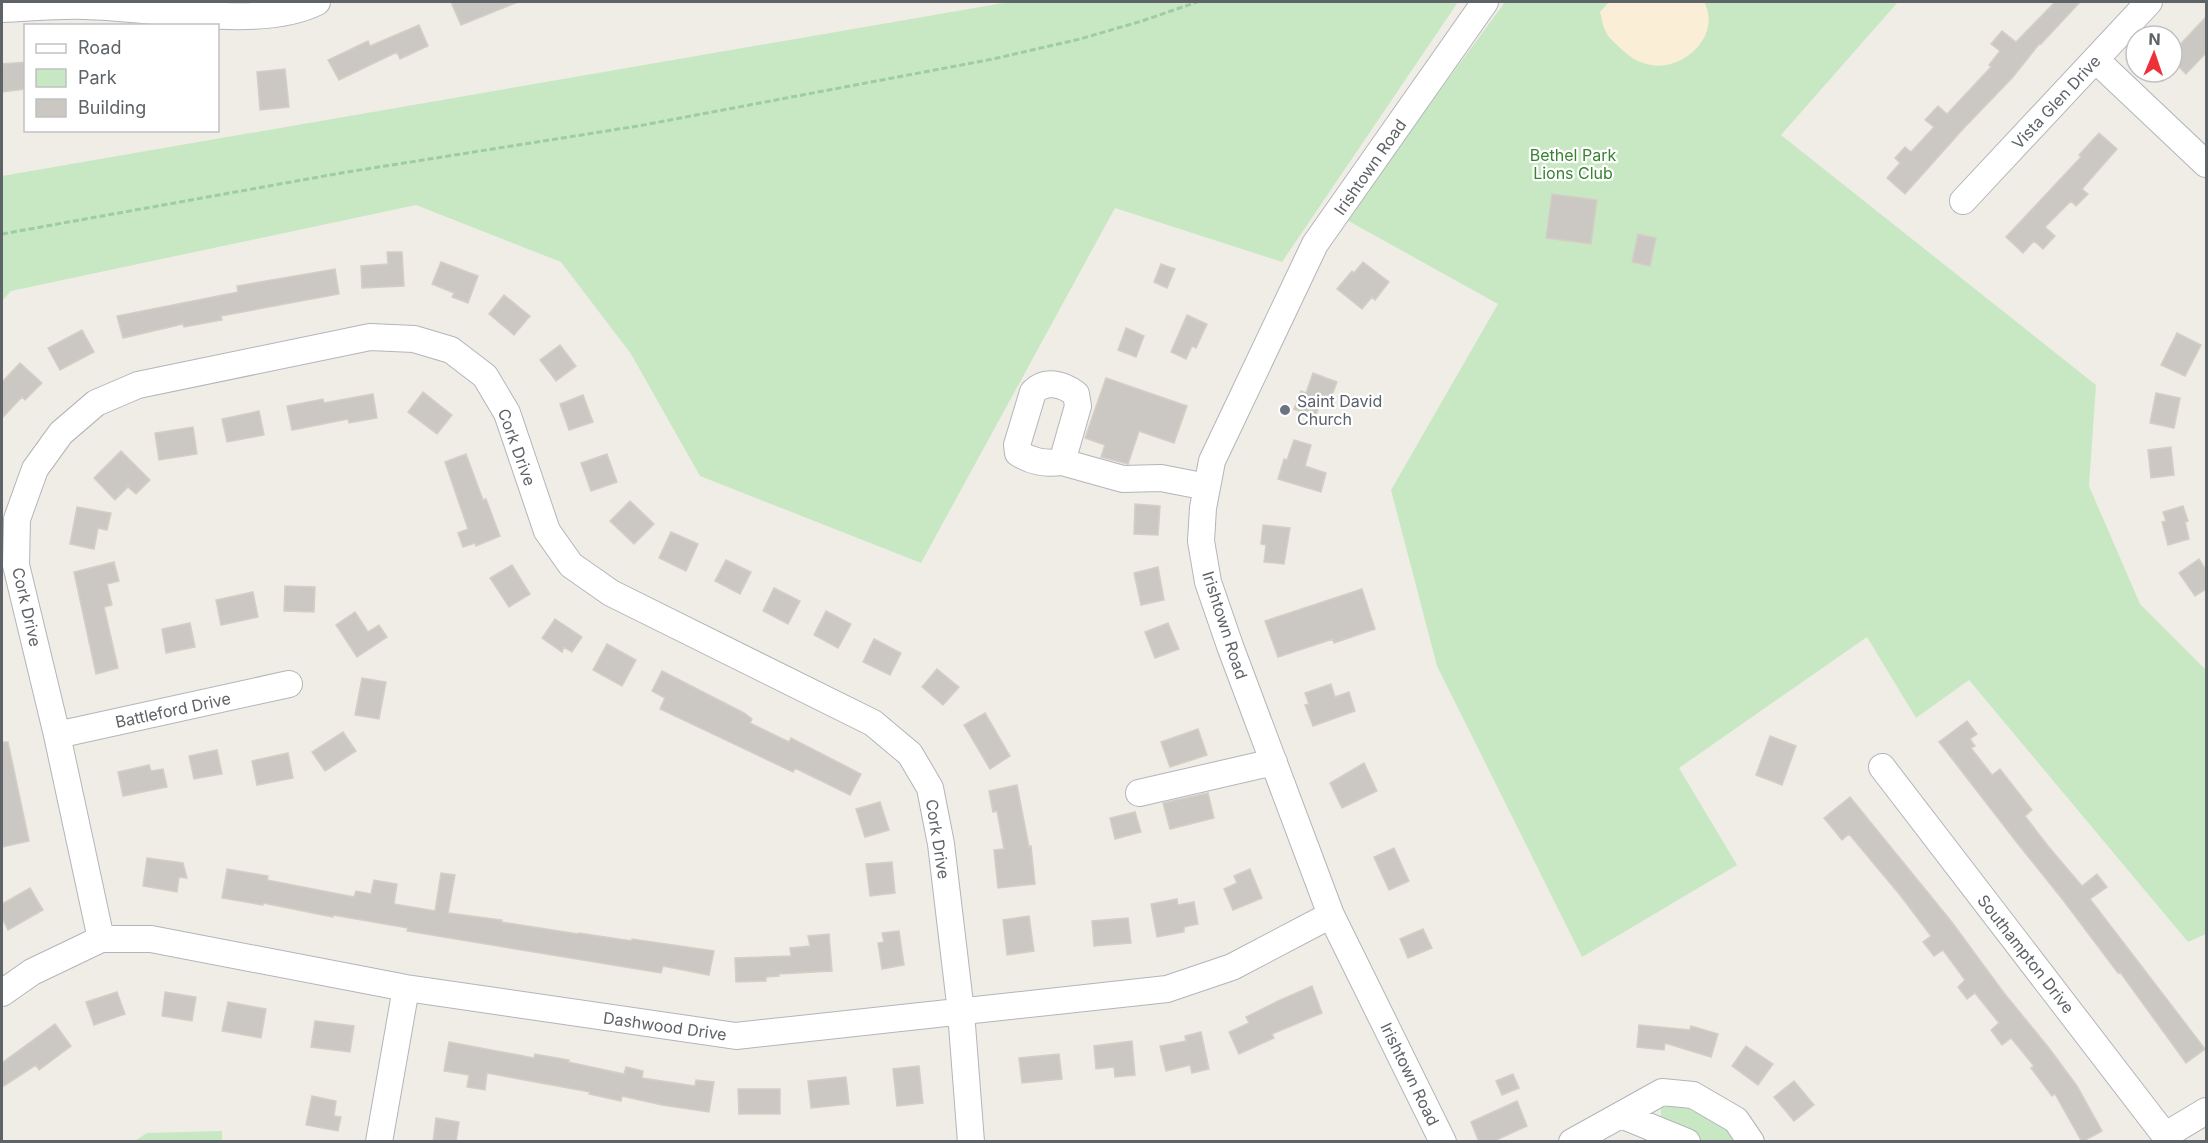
<svg xmlns="http://www.w3.org/2000/svg" width="2208" height="1143" font-family="Inter,sans-serif">
<style>
.green{fill:#c8e8c3}
.sand{fill:#fbeed7}
.building{fill:#cbc8c3;stroke:#d5cec5;stroke-width:1.5}
.lines{fill:none;stroke-linecap:round;stroke-linejoin:round}
.minor-casing{stroke:#b2b5b9;stroke-width:28}
.path{stroke:#9dcca5;stroke-width:3;stroke-dasharray:6 3;stroke-linecap:butt}
.minor{stroke:#fff;stroke-width:26}
.worship-dot{fill:#6b7280;stroke:#fff;stroke-width:2}
.labels{text-anchor:middle;dominant-baseline:central;stroke-width:4.5;stroke-linejoin:round;paint-order:stroke}
.street-label{font-size:16px;fill:#5e6367;stroke:#fff}
.park-label{font-size:16px;fill:#398232;stroke:#fff}
.worship-label{font-size:16px;fill:#5b616d;stroke:#fff;text-anchor:start}
</style>
<rect width="100%" height="100%" fill="#f0ede7"/>
<path class="green" d="M1009,2H1458L1282,262L1115,208L921,563L700,476L631,354L561,262L416,205L11,291L2,301V176Z
M1505,2H1898L1781,135L2096,385L2089,486L2140,604L2206,670V934L2188,942L1969,680L1916,718L1867,637L1679,768L1737,865L1582,957L1437,666L1391,490L1498,304L1345,219Z
M1667,1101L1691,1103L1745,1141H1702L1662,1119C1659,1111 1661,1107 1667,1101Z
M222,1131V1141H135L147,1133Z"/>
<path class="sand" d="M1609,2H1704C1723,36 1681,74 1647,64C1634,61 1625,53 1616,44C1613,41 1609,38 1607,34C1603,28 1602,19 1600,12Z"/>
<path class="building" d="M451,2H518L461,25Z
M2055,2H2080L2041,44L2040,43L2013,77L1963,129L1905,194L1887,178L1900,163L1895,158L1905,147L1911,152L1934,127L1925,120L1938,106L1947,114L1991,67L1989,65L2000,51L1991,44L2002,31L2016,42Z
M2206,17V53L2186,74L2172,60V53Z
M419,25L428,46L400,59L397,52L339,80L328,60L368,41L370,46Z
M26,62V89L2,92V64Z
M285,69L289,107L260,110L257,72Z
M2099,133L2117,149L2082,189L2088,194L2076,206L2071,201L2045,227L2055,236L2043,249L2034,241L2023,253L2006,237L2081,157L2079,155Z
M1552,194L1597,200L1591,244L1546,238Z
M1638,234L1656,238L1650,266L1632,262Z
M387,252H402L404,286L362,288L361,266L388,264Z
M441,262L478,276L468,303L452,297L454,293L432,284Z
M1363,262L1389,282L1375,300L1372,297L1362,309L1337,289L1352,271L1354,273Z
M1161,264L1175,269L1167,288L1154,282Z
M335,269L339,294L221,316L222,320L184,327L183,324L123,338L117,316L238,292L237,286Z
M504,295L530,316L514,335L489,314Z
M1187,315L1207,324L1196,348L1192,346L1186,359L1171,352Z
M1126,328L1144,336L1136,357L1118,350Z
M82,330L94,352L60,370L48,348Z
M2177,333L2201,345L2185,376L2161,365Z
M560,345L576,366L556,381L540,360Z
M20,363L42,383L25,400L22,397L2,418V382Z
M1313,373L1337,382L1328,405L1321,402L1315,417L1294,409L1301,391L1306,393Z
M1106,378L1187,406L1174,443L1139,431L1128,464L1101,457L1105,445L1085,438Z
M423,392L452,415L437,434L408,412Z
M2156,393L2180,398L2174,428L2150,423Z
M373,394L377,418L349,423L348,419L292,430L287,406L323,399L324,403Z
M583,395L593,422L569,430L560,404Z
M259,411L264,435L227,442L222,419Z
M193,427L197,454L159,460L155,433Z
M1294,440L1311,445L1305,466L1326,473L1321,492L1278,479L1284,459L1287,460Z
M2171,447L2174,475L2151,478L2148,450Z
M121,451L150,480L136,494L128,487L115,500L94,478Z
M466,454L483,500L486,499L500,536L476,546L475,543L463,547L458,533L468,529L445,462Z
M607,454L617,482L591,491L581,463Z
M630,501L654,524L634,544L610,521Z
M1135,504L1160,506L1158,535L1134,534Z
M2183,506L2188,521L2185,522L2189,539L2168,545L2162,522L2166,521L2163,512Z
M77,507L111,513L107,530L98,528L94,549L70,544Z
M1263,525L1290,528L1284,564L1264,562L1266,545L1261,544Z
M671,532L698,544L686,571L659,558Z
M2199,559L2206,570V589L2195,596L2179,573Z
M726,560L751,572L740,594L715,581Z
M114,562L119,581L107,584L112,605L104,607L118,668L96,674L74,572Z
M512,565L530,594L509,607L490,578Z
M1158,567L1164,600L1141,605L1134,573Z
M285,586L315,587L314,612L284,611Z
M774,588L800,601L788,624L763,611Z
M1362,589L1375,629L1334,643L1333,639L1278,657L1265,621Z
M253,592L258,617L221,625L216,600Z
M826,611L851,624L838,648L814,635Z
M355,612L368,632L379,625L387,637L357,657L336,625Z
M555,619L582,637L572,652L564,647L562,652L542,638Z
M190,623L195,647L166,653L162,629Z
M1168,623L1179,649L1155,658L1145,632Z
M874,639L901,653L890,675L863,662Z
M607,644L636,660L622,686L593,670Z
M937,669L959,687L943,705L922,687Z
M662,671L744,713L752,719L750,723L789,742L791,738L861,774L850,795L795,768L793,772L660,709L665,698L652,691Z
M362,678L386,682L379,719L355,715Z
M1331,684L1335,697L1349,692L1355,711L1313,726L1305,705L1309,704L1305,693Z
M985,713L1010,756L990,769L964,725Z
M1967,721L1977,734L1970,739L1975,746L1971,748L1992,775L2000,769L2032,810L2025,816L2048,846L2082,886L2097,874L2107,887L2090,899L2205,1049L2186,1063L2120,972L2118,973L2063,900L2018,844L1939,742Z
M1198,729L1207,755L1170,767L1161,742Z
M343,732L356,751L325,771L312,752Z
M1770,736L1796,746L1782,785L1756,775Z
M2,742H8L29,841L2,847Z
M217,750L222,774L194,779L189,756Z
M288,753L293,778L257,785L252,761Z
M1364,763L1377,791L1342,808L1330,783Z
M149,765L151,771L163,769L167,787L123,796L118,772Z
M1017,785L1029,847L1031,846L1035,884L998,888L994,850L1004,849L997,811L993,812L989,791Z
M1208,793L1214,818L1170,829L1163,803Z
M1850,797L1951,921L2004,993L2049,1048L2077,1086L2102,1131L2082,1142L2055,1094L2052,1096L2031,1068L2034,1066L2011,1038L2002,1045L1991,1030L1999,1023L1975,993L1967,999L1958,987L1965,980L1943,950L1934,956L1923,942L1931,936L1900,895L1849,834L1842,840L1824,818Z
M880,802L889,830L865,837L856,809Z
M1135,812L1141,832L1115,839L1110,818Z
M1394,848L1409,881L1389,890L1374,857Z
M147,858L183,863L187,878L179,877L177,892L143,886Z
M892,862L895,893L870,896L866,864Z
M227,869L268,876L267,880L354,897L356,891L371,894L374,880L397,884L394,904L435,911L441,873L455,875L448,913L502,920L501,922L578,934L579,933L632,941V939L714,951L709,975L663,966L661,973L407,931L408,928L333,915V917L263,903V905L222,898Z
M1250,869L1262,898L1233,910L1224,889L1237,883L1234,876Z
M30,888L43,910L8,930L2,918V904Z
M1177,899L1178,905L1194,902L1198,924L1184,927V932L1157,937L1151,904Z
M1029,916L1034,951L1007,955L1003,920Z
M1128,918L1131,943L1094,946L1092,921Z
M1423,929L1432,948L1408,958L1400,939Z
M899,931L904,965L882,969L878,943L884,942L882,933Z
M829,934L832,971L779,974V976L766,977V981L736,982L735,958L791,956L790,948L810,946L808,936Z
M1312,986L1322,1013L1272,1034L1274,1038L1239,1054L1229,1032L1249,1023L1246,1017L1276,1002Z
M117,992L125,1014L94,1025L86,1002Z
M165,992L196,997L192,1021L162,1016Z
M228,1002L266,1009L261,1038L222,1031Z
M315,1021L354,1026L350,1052L311,1047Z
M55,1024L71,1046L39,1070L36,1065L2,1087V1063Z
M1639,1025L1690,1030L1691,1026L1718,1034L1711,1057L1665,1043L1664,1050L1637,1047Z
M1201,1032L1209,1069L1192,1073L1190,1065L1166,1071L1160,1046L1186,1041L1185,1036Z
M1132,1041L1135,1075L1115,1077L1114,1067L1096,1069L1094,1046Z
M449,1042L534,1058L535,1054L569,1060L568,1062L624,1074L626,1067L643,1071L642,1078L695,1086L696,1080L714,1082L709,1112L662,1105L622,1096L621,1101L589,1094L590,1092L487,1073L485,1090L467,1087L469,1075L444,1071Z
M1746,1046L1773,1064L1758,1085L1732,1066Z
M1059,1054L1062,1079L1022,1083L1019,1058Z
M919,1066L923,1103L897,1106L893,1069Z
M1513,1074L1519,1088L1502,1095L1496,1081Z
M846,1077L849,1104L811,1108L808,1081Z
M1794,1081L1814,1105L1794,1121L1774,1097Z
M738,1089H780V1114H739Z
M312,1096L336,1101L334,1116L341,1117L338,1131L306,1125Z
M1517,1101L1527,1126L1492,1142H1479L1471,1122Z
M436,1118L459,1122L456,1142H433Z"/>
<g class="lines">
<g class="minor-casing">
<path id="minor" d="M2,9C29,8 57,5 85,6C151,7 259,31 317,2
M2096,60L2206,164
M1963,201L2149,2
M1062,462C1045,464 1032,462 1018,453L1017,445L1033,392C1045,379 1063,384 1076,394L1078,406L1062,462L1123,479L1161,478L1207,487
M57,735L289,684
M1882,767L2170,1142
M1139,793L1274,762
M101,939L57,735L16,565L17,519L35,469L61,433L96,403L138,385L370,337L414,339L451,350L485,376L507,413L547,531L571,565L611,593L873,723L910,754L930,788L941,844L961,1012L971,1142
M2,993L32,972L101,939H151L406,988L736,1036L1167,989L1232,967L1331,915
M1621,1115L1687,1142
M2166,1135L2206,1111
M379,1142L406,988
M1443,1142L1331,915L1230,646L1208,582L1201,541L1203,508L1212,461L1315,244L1485,2
M1572,1142L1662,1092L1693,1095L1736,1120L1751,1142"/>
</g>
<path class="path" d="M2,234L341,173L638,126L993,59L1080,39L1142,21L1197,2"/>
<use href="#minor" class="minor"/>
</g>
<circle class="worship-dot" cx="1285" cy="410" r="6"/>
<g class="labels">
<g class="street-label">
<text transform="translate(2056 102) rotate(-47)">Vista Glen Drive</text>
<text transform="translate(1370 167) rotate(-55)">Irishtown Road</text>
<text transform="translate(517 447) rotate(70)">Cork Drive</text>
<text transform="translate(27 607) rotate(77)">Cork Drive</text>
<text transform="translate(1225 625) rotate(72)">Irishtown Road</text>
<text transform="translate(173 710) rotate(-12)">Battleford Drive</text>
<text transform="translate(938 839) rotate(81)">Cork Drive</text>
<text transform="translate(2026 954) rotate(52)">Southampton Drive</text>
<text transform="translate(665 1026) rotate(8)">Dashwood Drive</text>
<text transform="translate(1410 1074) rotate(64)">Irishtown Road</text>
</g>
<g class="park-label">
<text x="1573" y="155">Bethel Park<tspan x="1573" dy="18">Lions Club</tspan></text>
</g>
<g class="worship-label">
<text x="1297" y="401">Saint David<tspan x="1297" dy="18">Church</tspan></text>
</g>
</g>
<rect width="2208" height="1143" fill="none" stroke="#5e6367" stroke-width="6"/>
<rect x="24" y="24" width="195" height="108" fill="#ffffff" stroke="#bfc1c2" stroke-width="1.5"/>
<rect x="36" y="44" width="30" height="9" fill="#ffffff" stroke="#bfc1c2" stroke-width="1.5"/>
<text x="78" y="54" font-size="18" fill="#5e6367">Road</text>
<rect x="36" y="69" width="30" height="18" fill="#c8e8c3" stroke="#bfc1c2" stroke-width="1.5"/>
<text x="78" y="84" font-size="18" fill="#5e6367">Park</text>
<rect x="36" y="99" width="30" height="18" fill="#cbc8c3" stroke="#bfc1c2" stroke-width="1.5"/>
<text x="78" y="114" font-size="18" fill="#5e6367">Building</text>
<g transform="translate(2154 54) rotate(2)"><circle r="28" fill="#ffffff" stroke="#bfc1c2" stroke-width="1.5"/>
<path d="M0-4.5L10 22L0 15L-10 22Z" fill="#ec3139"/>
<text y="-9" font-size="16" font-weight="bold" text-anchor="middle" fill="#5e6367">N</text>
</g>
</svg>
